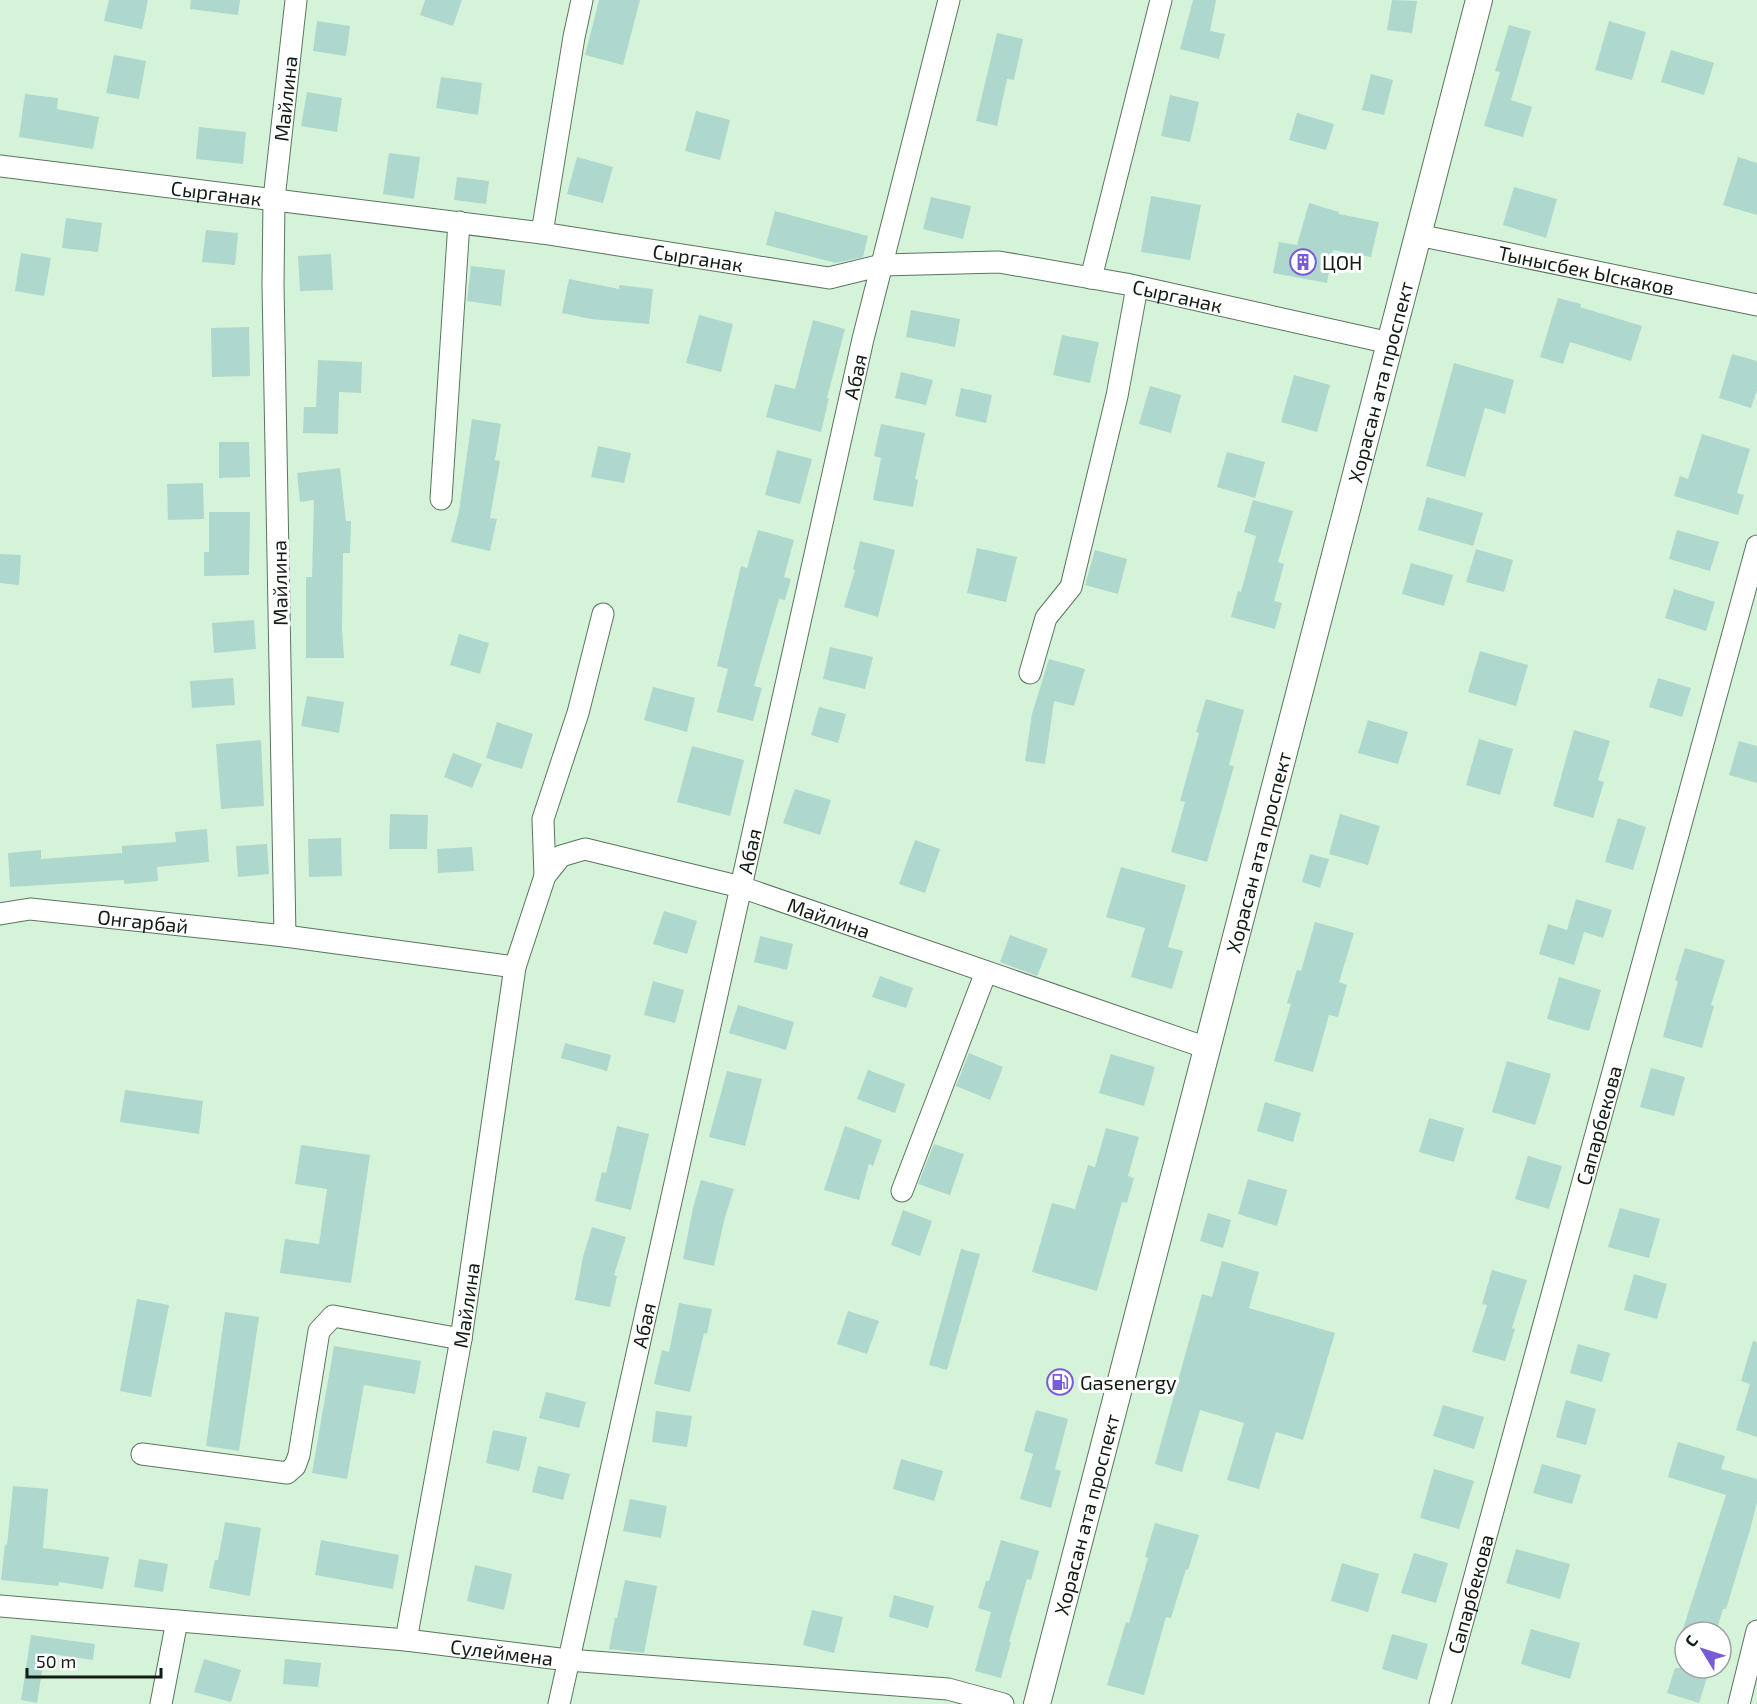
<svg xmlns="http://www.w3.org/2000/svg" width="1757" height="1704" font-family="'Exo 2',sans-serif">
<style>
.building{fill:#aed8cd}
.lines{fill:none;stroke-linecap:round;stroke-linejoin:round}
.minor-casing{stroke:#5a755e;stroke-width:23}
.major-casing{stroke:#5a755e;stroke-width:28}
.minor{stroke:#fff;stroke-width:21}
.major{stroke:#fff;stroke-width:26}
.labels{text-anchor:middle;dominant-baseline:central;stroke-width:6;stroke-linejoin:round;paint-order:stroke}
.street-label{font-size:20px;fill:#111c13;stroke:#fff}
.poi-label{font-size:20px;fill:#111c13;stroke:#fff;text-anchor:start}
</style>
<rect width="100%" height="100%" fill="#d5f3d9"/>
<path class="building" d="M109,0H148L142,29L104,21Z
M191,0H240L238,15L190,9Z
M425,0H462L453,26L420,15Z
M599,0H640L623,65L585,55Z
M1193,0H1216L1210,31L1225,34L1219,59L1180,49Z
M1392,0L1417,1L1412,33L1387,30Z
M317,21L350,26L346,56L313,51Z
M1609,21L1646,32L1632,80L1595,70Z
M1509,25L1531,31L1511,100L1532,107L1523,137L1484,126L1500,72L1495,71Z
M997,33L1023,39L1014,80L1007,79L997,126L976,121Z
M1671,50L1714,63L1704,95L1661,82Z
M114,55L146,61L139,99L106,93Z
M1371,74L1393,80L1384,115L1362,110Z
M441,77L482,83L478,115L436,108Z
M307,92L342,98L337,132L301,126Z
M25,94L58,98L57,109L99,117L93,149L19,137Z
M1170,95L1199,102L1190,142L1161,136Z
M696,111L730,120L720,160L685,151Z
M1297,113L1334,124L1326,150L1289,140Z
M199,127L246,132L243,164L196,159Z
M389,153L420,157L414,199L383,194Z
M577,157L613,167L603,203L567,194Z
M1738,157L1757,163V215L1723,205Z
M457,177L489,181L486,204L454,200Z
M1514,187L1557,199L1546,238L1503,225Z
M1151,196L1201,205L1190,260L1141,252Z
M931,197L971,206L963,239L923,229Z
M1309,203L1339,212V214L1379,222L1371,257L1333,250L1327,283L1273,273L1279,242L1297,245Z
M775,211L868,236L863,257L836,263L766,245Z
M66,218L102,223L98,252L62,248Z
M206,230L238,233L235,265L202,262Z
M21,253L51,258L44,296L15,291Z
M331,254L333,290L300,291L298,256Z
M471,266L505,270L501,306L467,301Z
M569,279L619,289V285L653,289L649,324L591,319L562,313Z
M1558,298L1581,304L1580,307L1642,326L1631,361L1570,342L1563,364L1540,357Z
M911,310L960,319L955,347L906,337Z
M699,315L733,324L721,372L686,363Z
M813,320L845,329L827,398H829L821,432L766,417L775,384L795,389Z
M249,327L250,376L212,377L211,328Z
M1062,335L1099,342L1090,383L1053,375Z
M1732,354L1757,361V390L1751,408L1719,398Z
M318,360L362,362L361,393L339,392L338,434L303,433L304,407H316Z
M1454,363L1514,380L1505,414L1485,408L1465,477L1426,466Z
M901,372L933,380L926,405L895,398Z
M1294,375L1330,385L1317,432L1281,422Z
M1150,386L1181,395L1171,433L1139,424Z
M961,388L992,395L986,423L955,416Z
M472,419L501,424L495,460L500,461L490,518L497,519L490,551L451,542L459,511Z
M881,424L925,433L915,479L918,480L913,507L873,500L881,458L874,456Z
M1702,434L1750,449L1737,493L1744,495L1738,515L1674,496L1680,476L1688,479Z
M219,442H249L250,477L219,478Z
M598,446L631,453L624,483L591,477Z
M777,450L812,459L800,504L765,495Z
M1227,452L1265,462L1255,498L1217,487Z
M340,468L346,521H351L350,553H343L342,630L344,658H306V577H312L314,500L300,502L297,473Z
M203,483L204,519L168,520L167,484Z
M1427,497L1483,513L1473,546L1418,530Z
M1253,500L1293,511L1278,562L1284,564L1274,601L1282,603L1275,629L1231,617L1238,591L1241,592L1256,536L1244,532Z
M209,512H250L249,575L204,576V552H209Z
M758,530L794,540L784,577L791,579L785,600L779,599L754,686L762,688L753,721L717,712L728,669L717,666L741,566L747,568Z
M1677,530L1719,542L1710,571L1669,559Z
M860,541L895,550L878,617L844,607L855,570H853Z
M977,548L1017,557L1006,602L967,593Z
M1476,549L1513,560L1504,592L1466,582Z
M1095,550L1127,559L1118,594L1085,585Z
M0,554L21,555L19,585L0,583Z
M1411,563L1453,575L1444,606L1402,594Z
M1674,589L1715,602L1706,631L1665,618Z
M254,620L256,649L214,653L212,623Z
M459,634L489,643L480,674L450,665Z
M830,647L873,657L865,689L823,679Z
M1480,651L1528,665L1516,706L1468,692Z
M1049,659L1085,669L1074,706L1054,701L1045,764L1025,761L1032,714Z
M233,678L235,705L192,708L190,681Z
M1658,678L1691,688L1682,717L1649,707Z
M653,687L695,698L687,732L644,720Z
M307,696L344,702L339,733L301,726Z
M1206,699L1244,710L1229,765L1234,766L1207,862L1171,852L1185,802L1180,801L1199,733L1196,732Z
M819,707L846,714L838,743L811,735Z
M1368,720L1408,732L1398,764L1358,753Z
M497,722L533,734L522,769L486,758Z
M1574,730L1610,741L1598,780L1604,782L1593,818L1553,806Z
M1479,739L1513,749L1500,795L1466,785Z
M261,740L264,806L221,809L216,744Z
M1739,741L1757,746V783L1729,775Z
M692,746L744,760L730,816L677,802Z
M453,753L482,764L472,788L444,777Z
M795,789L831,800L820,835L783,823Z
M390,814L428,815L427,849H389Z
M1340,814L1380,826L1368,865L1329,854Z
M1618,818L1646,827L1633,870L1605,862Z
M207,829L209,862L157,867L158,881L124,884V880L10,887L8,853L41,850V859L122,853V846L176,842L175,832Z
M341,838L342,876L309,877L308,839Z
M915,840L940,849L925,893L899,884Z
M267,844L269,874L238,877L236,846Z
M472,847L474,871L438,873L437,849Z
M1310,854L1329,859L1320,888L1302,882Z
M1121,867L1186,885L1168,947L1183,951L1172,989L1131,977L1145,928L1106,917Z
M1576,899L1612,910L1603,938L1584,932L1574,965L1539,954L1548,924L1567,930Z
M664,911L697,921L687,954L653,944Z
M1315,922L1354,933L1339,982L1347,985L1338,1017L1329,1015L1313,1072L1274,1061L1291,1004L1287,1003L1297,970L1301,971Z
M1010,935L1048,949L1037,976L1000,962Z
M760,936L793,944L787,970L754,962Z
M1685,948L1725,960L1711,1005L1714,1006L1702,1048L1663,1037L1678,981L1675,980Z
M880,976L913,988L906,1008L872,997Z
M1559,977L1601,990L1589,1031L1547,1019Z
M653,981L684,990L675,1023L644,1015Z
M738,1005L794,1022L786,1050L729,1033Z
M565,1043L611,1055L607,1071L561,1058Z
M969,1053L1003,1067L990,1100L956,1086Z
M1111,1054L1155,1067L1144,1106L1099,1093Z
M1507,1061L1551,1074L1535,1125L1492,1112Z
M1651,1068L1685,1077L1674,1116L1640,1107Z
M868,1070L905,1084L895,1113L857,1099Z
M727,1071L762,1079L745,1146L709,1137Z
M125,1090L203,1101L199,1134L120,1122Z
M1265,1102L1301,1113L1293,1142L1257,1131Z
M1429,1118L1464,1128L1454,1162L1419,1152Z
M617,1126L649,1134L631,1210L595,1201L602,1172L606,1173Z
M845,1126L882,1140L873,1166L869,1164L859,1200L824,1190Z
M1106,1128L1139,1137L1128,1176L1134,1178L1127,1203L1122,1202L1097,1291L1032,1272L1052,1203L1075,1209L1088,1165L1095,1167Z
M934,1144L964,1154L950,1195L918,1184Z
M301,1145L370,1155L351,1283L280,1273L285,1239L319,1244L327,1189L295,1184Z
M1528,1156L1562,1166L1549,1209L1515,1199Z
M1248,1179L1287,1190L1277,1226L1238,1214Z
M701,1180L734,1189L725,1217L714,1266L683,1259L693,1208Z
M1620,1208L1660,1219L1649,1258L1608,1247Z
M903,1210L932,1221L920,1256L891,1245Z
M1208,1213L1231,1220L1223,1248L1200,1241Z
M592,1227L626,1237L614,1275L617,1276L610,1307L575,1300L583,1257Z
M961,1249L980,1254L947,1370L929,1365Z
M1222,1261L1259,1272L1249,1308L1335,1333L1303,1440L1276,1432L1259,1489L1227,1480L1244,1423L1200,1410L1182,1472L1155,1464L1202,1294L1212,1297Z
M1492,1270L1527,1280L1512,1328L1515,1329L1505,1361L1472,1352L1487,1305L1482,1304Z
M1634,1274L1667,1284L1657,1319L1624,1310Z
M137,1299L169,1305L151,1397L120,1391Z
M679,1303L712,1309L707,1334L704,1333L690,1392L654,1384L662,1350L669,1352Z
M848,1311L879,1321L867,1354L837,1344Z
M225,1312L259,1317L239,1451L206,1446Z
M1753,1341L1757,1342V1437L1736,1430L1750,1384L1741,1381Z
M1578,1344L1610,1353L1602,1382L1570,1373Z
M334,1346L421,1361L415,1394L364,1385L347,1479L312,1473Z
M546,1392L586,1402L579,1428L539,1418Z
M1566,1400L1596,1409L1586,1445L1556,1437Z
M1443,1405L1484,1417L1474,1449L1433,1436Z
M1036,1410L1068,1419L1055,1469L1061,1471L1051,1508L1020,1499L1033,1454L1024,1451Z
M656,1411L692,1416L687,1447L652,1442Z
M493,1430L527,1437L519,1471L486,1463Z
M1678,1442L1725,1456L1721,1469L1757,1479V1502L1750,1530L1726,1609H1723L1716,1632H1682L1726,1495L1668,1477Z
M901,1459L943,1471L934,1501L893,1489Z
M1542,1464L1581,1475L1572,1504L1533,1493Z
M538,1466L570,1474L563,1500L532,1492Z
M1434,1469L1474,1481L1459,1529L1420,1518Z
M13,1486L48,1489L43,1548L109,1557L103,1589L59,1582L58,1586L1,1580L5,1544L7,1545Z
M630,1499L667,1506L661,1538L623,1531Z
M225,1522L261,1528L250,1596L209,1588L215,1560H218Z
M1155,1523L1199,1535L1188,1570L1186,1569L1171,1618L1166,1617L1144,1695L1107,1685L1126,1622L1129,1623L1148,1558L1145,1557Z
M321,1540L399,1555L393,1589L315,1575Z
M1001,1540L1039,1551L1031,1580L1027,1579L1009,1642H1011L1001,1678L975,1671L991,1612L978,1608L986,1581H989Z
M1516,1549L1570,1564L1560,1599L1506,1583Z
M1414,1553L1448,1563L1436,1603L1401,1593Z
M139,1559L168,1564L163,1592L134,1587Z
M1342,1563L1379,1574L1368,1612L1331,1601Z
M475,1565L512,1574L504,1610L467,1601Z
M625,1580L657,1586L644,1653L609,1649L615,1618H617Z
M894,1595L934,1606L928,1628L889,1617Z
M812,1610L843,1617L834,1653L803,1645Z
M1531,1629L1580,1643L1570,1679L1521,1664Z
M1392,1634L1428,1644L1417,1680L1382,1669Z
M31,1635L95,1644L93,1660L45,1653L37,1703L21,1700Z
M204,1659L241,1670L231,1702L194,1692Z
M285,1659L321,1663L318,1687L283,1684Z
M1675,1668H1710L1699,1703L1667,1693Z"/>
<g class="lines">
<g class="minor-casing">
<g id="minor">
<path id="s1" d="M0,166L542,233L829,278L882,265L999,262L1126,284L1390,343"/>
<path d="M542,233L574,37L582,0"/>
<path id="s2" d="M1418,235L1757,305"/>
<path d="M1091,278L1161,0"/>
<path d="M441,499L459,222"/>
<path d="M1030,673L1046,618L1071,587L1117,396L1137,287"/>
<path d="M545,876L543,819L578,713L603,614"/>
<path id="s3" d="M0,914L30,909L285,936L515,967"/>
<path id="s4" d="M285,936L273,285L274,199L296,0"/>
<path d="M902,1191L986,972"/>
<path d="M142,1454L287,1473L295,1466L299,1455L319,1331L333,1316L461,1339"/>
<path id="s5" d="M0,1606L406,1640L568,1660L948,1689L1003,1704"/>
<path id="s6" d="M406,1640L461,1339L515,967L545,876L561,856L585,849L741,887L1207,1048"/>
<path d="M161,1704L177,1621"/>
<path id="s7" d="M559,1704L863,339L949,0"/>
<path id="s8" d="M1440,1704L1757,546"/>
<path d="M1739,1704L1757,1631"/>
</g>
</g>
<g class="major-casing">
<g id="major">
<path id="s9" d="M1037,1704L1479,0"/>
</g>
</g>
<use href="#minor" class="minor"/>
<use href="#major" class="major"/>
</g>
<defs>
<g id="building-ring" transform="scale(1.35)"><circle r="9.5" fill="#fff" stroke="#785cd6" stroke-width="1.5"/><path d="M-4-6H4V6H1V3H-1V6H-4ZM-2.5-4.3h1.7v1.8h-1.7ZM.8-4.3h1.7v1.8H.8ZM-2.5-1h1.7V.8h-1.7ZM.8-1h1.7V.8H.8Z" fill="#785cd6"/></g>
<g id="fuel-ring" transform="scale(1.35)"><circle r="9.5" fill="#fff" stroke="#785cd6" stroke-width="1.5"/><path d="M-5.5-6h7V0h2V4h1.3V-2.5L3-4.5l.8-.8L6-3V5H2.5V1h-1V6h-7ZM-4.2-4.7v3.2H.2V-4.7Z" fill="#785cd6"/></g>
</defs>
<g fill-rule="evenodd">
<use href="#building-ring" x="1303" y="262"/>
<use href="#fuel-ring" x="1060" y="1382"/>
</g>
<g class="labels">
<g class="street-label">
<text stroke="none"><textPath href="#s4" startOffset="838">Майлина</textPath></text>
<text stroke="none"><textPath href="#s1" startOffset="218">Сырганак</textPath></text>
<text stroke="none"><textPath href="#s1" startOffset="704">Сырганак</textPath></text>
<text stroke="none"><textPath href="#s2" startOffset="172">Тынысбек Ыскаков</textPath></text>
<text stroke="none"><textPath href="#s1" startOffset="1190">Сырганак</textPath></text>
<text stroke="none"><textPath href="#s7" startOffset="1360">Абая</textPath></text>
<text stroke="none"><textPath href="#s9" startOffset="1366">Хорасан ата проспект</textPath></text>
<text transform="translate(279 583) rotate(-91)">Майлина</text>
<text stroke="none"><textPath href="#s7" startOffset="874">Абая</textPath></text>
<text stroke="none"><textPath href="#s9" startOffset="880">Хорасан ата проспект</textPath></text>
<text stroke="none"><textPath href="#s6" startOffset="1082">Майлина</textPath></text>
<text stroke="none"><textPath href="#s3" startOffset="144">Онгарбай</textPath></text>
<text stroke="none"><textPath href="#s8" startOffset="600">Сапарбекова</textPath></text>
<text stroke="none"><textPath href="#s6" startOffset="340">Майлина</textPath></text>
<text stroke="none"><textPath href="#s7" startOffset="388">Абая</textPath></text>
<text stroke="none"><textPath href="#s9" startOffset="196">Хорасан ата проспект</textPath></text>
<text stroke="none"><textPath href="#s8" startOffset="114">Сапарбекова</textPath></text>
<text stroke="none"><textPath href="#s5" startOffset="504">Сулеймена</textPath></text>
</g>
<g class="poi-label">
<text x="1322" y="262">ЦОН</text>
<text x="1080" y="1382">Gasenergy</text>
</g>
</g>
<g transform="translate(1703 1650) rotate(308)"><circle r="28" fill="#ffffff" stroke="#a0a4a1" stroke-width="1.5"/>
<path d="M0-4.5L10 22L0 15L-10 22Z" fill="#785cd6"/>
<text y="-9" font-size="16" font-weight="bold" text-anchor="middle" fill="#111c13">С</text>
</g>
<path d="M27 1668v9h134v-9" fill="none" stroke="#111c13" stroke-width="3"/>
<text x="36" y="1668" font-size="18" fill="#111c13" stroke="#ffffff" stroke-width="4.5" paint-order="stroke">50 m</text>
</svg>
